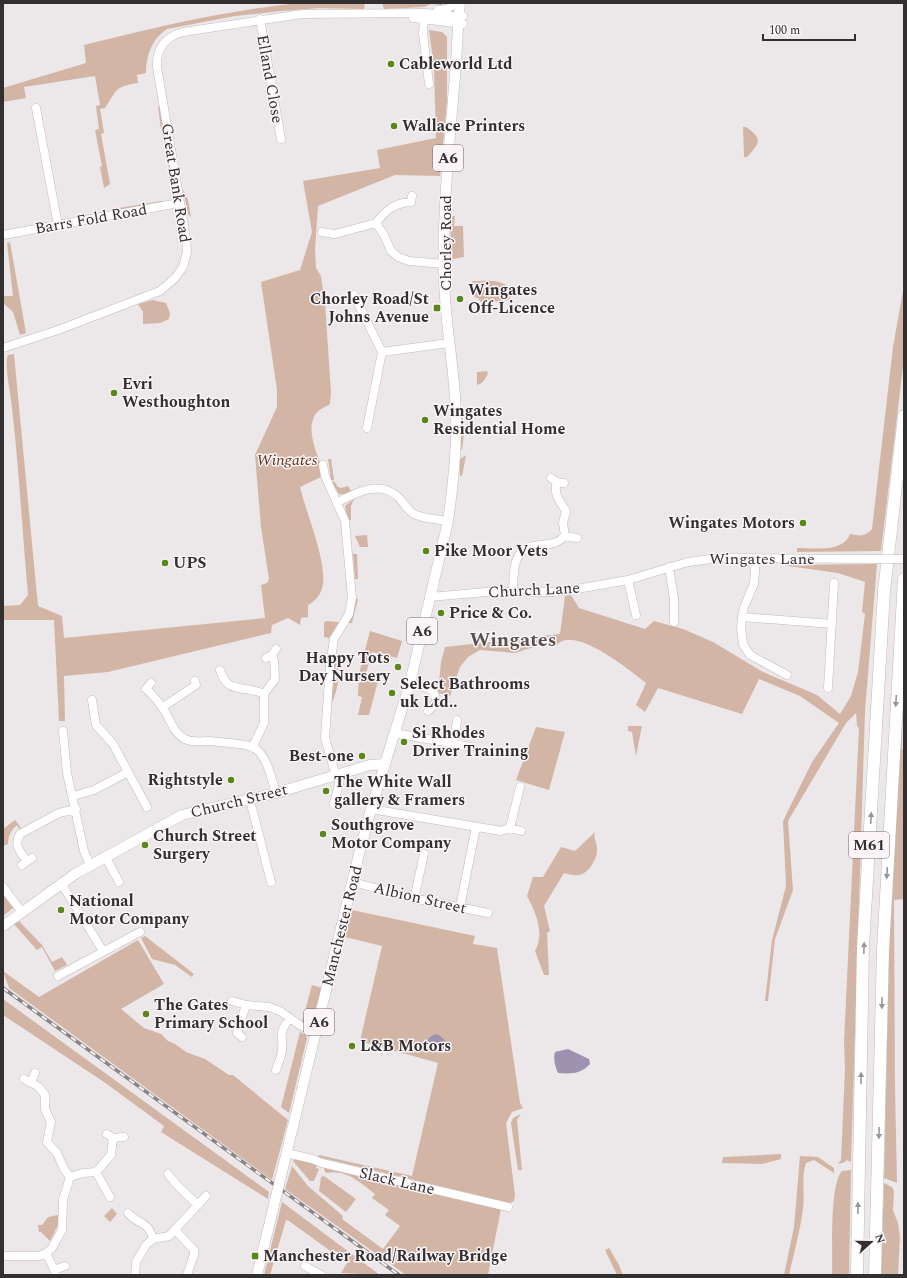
<svg xmlns="http://www.w3.org/2000/svg" width="907" height="1278" font-family="Spectral,serif">
<style>
.green{fill:#d3b5a6}
.water{fill:#9d93b0}
.lines{fill:none;stroke-linecap:round;stroke-linejoin:round}
.minor-casing{stroke:#c1bbbd;stroke-width:9}
.major-casing{stroke:#c1bbbd;stroke-width:11}
.highway-casing{stroke:#c1bbbd;stroke-width:13}
.minor{stroke:#fff;stroke-width:8}
.major{stroke:#fff;stroke-width:10}
.highway{stroke:#fff;stroke-width:12}
.rail-casing{stroke:#898587;stroke-width:3.5}
.rail{stroke:#faf4f6;stroke-width:2;stroke-dasharray:6;stroke-linecap:butt}
.minor-bridge-casing{stroke:#c1bbbd;stroke-width:9;stroke-linecap:butt}
.major-bridge-casing{stroke:#c1bbbd;stroke-width:11;stroke-linecap:butt}
.minor-bridge{stroke:#fff;stroke-width:8}
.major-bridge{stroke:#fff;stroke-width:10}
.oneway{fill:#989798}
.poi-dot{fill:#5a8717;stroke:#faf4f6;stroke-width:1.5}
.labels{text-anchor:middle;dominant-baseline:central;stroke-width:3;stroke-linejoin:round;paint-order:stroke}
.shield{fill:#faf4f6;stroke:#6d6a6b;stroke-width:1}
.shield-label{font-size:15px;font-weight:bold;fill:#312f30}
.poi-label{font-size:16px;font-weight:bold;fill:#312f30;stroke:#faf4f6;text-anchor:start}
.street-label{font-size:16px;fill:#312f30;stroke:#faf4f6}
.park-label{font-size:16px;font-style:italic;fill:#61341b;stroke:#faf4f6}
.district-label{font-size:20px;font-weight:bold;fill:#555152;stroke:#faf4f6}
</style>
<rect width="100%" height="100%" fill="#ece7e9"/>
<path class="green" d="M298,3H365L364,9L319,8L281,11L235,16L167,29C152,39 146,55 146,73L137,75L138,83C115,86 117,90 105,108L100,109L104,133L101,134L110,184L104,188L100,167L102,166L95,130L99,129L96,106L100,105L95,76L24,87L26,98L3,102V88L86,63L84,45C155,27 225,11 298,3Z
M382,3H442V5L431,4L424,7L384,9Z
M429,30L442,32L447,37V101L440,176L395,175L318,206L315,249L316,268L321,276L325,303L331,392L330,404C325,407 318,410 315,415C305,432 319,458 325,475L300,487C306,513 329,565 322,589C319,597 315,601 308,605V617L301,618L300,625L288,618L272,625L271,633L108,672L64,676L65,721H59L54,620H3V606L20,605L28,595C22,530 19,465 11,400C10,390 4,363 8,355L14,354L38,606L62,616L64,638L265,618L261,585L267,583L269,579L261,527L255,455L277,407V390L261,282L300,270L312,232L303,181L380,168L377,150L436,138L434,67Z
M158,106L161,108L175,186L171,183L169,177L168,158L161,130Z
M743,127H746C763,139 760,143 747,157H744Z
M183,189L188,200L191,217L188,214Z
M162,201V203L104,213L119,208Z
M451,216H455L454,226H463L464,257L453,259V262H450Z
M10,242L26,333L20,335L13,312L3,303V296H13L7,243Z
M472,281C484,281 515,277 510,298L506,301L481,302L478,298L474,297Z
M904,285V358L881,551L797,552V548C814,548 843,553 850,534C860,536 865,537 872,529L893,347Z
M153,300L166,303L170,313L169,319L160,323L143,324V312L138,304Z
M487,371L488,374L482,383L477,385V372Z
M460,411C465,420 464,439 462,449H460Z
M466,455L462,476H460L459,460Z
M328,459H331L334,480H331Z
M334,481L338,487L341,488L348,486L351,491L349,494H339L332,482Z
M354,499L351,506V520H348L345,506Z
M367,535L368,547H360L355,536Z
M353,554H357L358,579H355Z
M877,564L865,711L851,1162L846,1160L845,1162L838,1164L841,1160L845,1069L844,1042L859,728L857,726L856,713L846,723L788,821L793,890L775,939L768,1001H765L772,940L786,886L783,821L812,762L839,723L800,696L759,679L742,714L658,688L645,712L636,705L646,683C632,672 574,624 557,645L537,646L515,653L480,650L468,657L460,667L450,696L438,693L441,662L445,647L560,634L565,596L571,595L579,608L645,629L654,621L683,629L713,642L763,672L817,695L840,714L851,696L858,672L865,614L862,612L865,582L838,573L781,565Z
M356,599H358L352,623H348L353,614Z
M326,621L339,622L329,638L324,637V623Z
M370,631L402,641L397,658L372,652L366,673L379,677L369,715H358L362,697L358,696L359,674Z
M904,658L902,749L904,751V899L894,900L895,1086L897,1183L884,1178L890,910Z
M334,662H336C343,676 335,695 330,708Z
M628,726H642L636,756L632,732L628,731Z
M536,727L565,732L549,790L516,780Z
M15,820L21,828L19,829L17,825C11,830 8,836 8,844L3,846V829Z
M595,832C593,839 598,844 597,851C597,859 588,874 579,875C574,876 568,874 564,873L544,906L550,931L547,933L549,975H544L535,951C545,933 536,913 527,896L533,877H543L561,847L575,851Z
M4,896L13,908L3,916V897Z
M352,910L475,936L473,944L497,948L520,1103L523,1108L512,1112L506,1123L515,1195L514,1201L510,1203L318,1157L319,1155L412,1176L438,1063L360,1041L382,946L345,937Z
M19,921L42,945L52,962L62,957L67,965L55,971L42,947L37,950L13,923Z
M145,936L194,974L192,977L175,965L152,959L141,938Z
M138,940L164,984L121,1009L144,1028L161,1034L168,1041L175,1044L186,1052L205,1059L229,1075H233L288,1120L272,1180L9,988L3,971L39,997Z
M312,985L322,988L313,1017L305,1023L302,1022Z
M3,999L269,1192L268,1199L161,1132L164,1126L104,1082L3,1015Z
M300,1032L306,1035L307,1038L289,1113L281,1107Z
M521,1114L517,1120L522,1170H518L511,1123L513,1118Z
M781,1154V1159L762,1164L722,1163L723,1157Z
M800,1156L818,1157L834,1168V1173L814,1160L806,1163C801,1178 805,1193 803,1209C800,1231 794,1253 789,1275H784L794,1227Z
M295,1159L317,1164L316,1168L319,1169L314,1181H310L293,1161Z
M292,1166L308,1186L343,1216L342,1219L383,1249L400,1226L385,1215L389,1210L372,1198L375,1194C359,1182 347,1169 326,1173L324,1170L325,1166L360,1174L364,1178L372,1180L373,1178L501,1209L488,1275H406L285,1189Z
M851,1170L849,1275H832C833,1253 829,1185 842,1171Z
M324,1176L356,1199L346,1212L319,1191L321,1177Z
M884,1183L892,1187L894,1191L893,1210L898,1223L900,1237L898,1275H881Z
M282,1202L380,1275L341,1273L347,1263L289,1221L286,1220L270,1275H264Z
M112,1208L117,1214L110,1222L104,1216Z
M58,1215V1225L50,1241L41,1232H39L38,1225H42L48,1217Z
M609,1248L619,1265L623,1275H617L605,1250Z"/>
<path class="water" d="M435,1034C442,1036 444,1038 446,1045L442,1051L429,1050L427,1041L430,1037Z
M568,1049L589,1059L590,1064C581,1074 571,1074 558,1073C555,1067 553,1058 555,1052Z"/>
<g class="lines">
<g class="minor-casing">
<path id="minor" d="M438,10L448,9L455,3
M413,18L463,24
M260,19L281,139
M424,19L423,33L429,84
M36,108L58,225
M376,223C386,210 394,203 411,202L412,196
M322,232L335,234L376,223L384,235L391,251L398,257L409,261L444,264
M3,235L179,203
M354,295L382,352L367,428
M3,348L58,330L160,291L175,278L183,267L187,252L186,238L157,67C156,48 165,37 183,32L302,14L424,13L463,16
M382,352L449,343
M323,465L325,476L345,521L352,598L349,614L334,639L330,665L325,738L336,776
M551,478L557,482L564,483
M338,502C355,493 379,480 397,496C403,501 407,510 414,514C423,519 437,519 448,521
M565,536L577,538
M756,558L754,584L744,607L742,617L741,628L743,644L750,655L787,675
M669,567L674,599V622
M628,580L636,615
M513,592C514,571 511,547 540,545C551,544 557,544 565,536L563,523L566,511C560,501 553,495 557,482
M430,597L486,592H553L571,590L628,580L688,562L718,558L876,559
M742,617L832,624
M266,658L272,655L276,649
M220,670C228,696 245,684 264,694
M151,683L146,689C152,694 157,700 162,707C170,717 172,732 185,739C192,743 201,741 209,741C260,746 261,741 276,793
M410,683C423,687 437,687 436,703L428,711
M828,688L834,583
M163,707L196,685L195,681
M63,731L67,773L84,851L90,865
M395,733L471,747
M454,744L457,720
M253,746L264,723V694L275,679C274,670 276,664 272,655
M128,772L147,807
M73,796L94,790L128,772L113,744L96,725L92,700
M250,800L271,882
M334,804L341,775
M371,809L501,831L510,828L520,787
M510,828L521,831
M105,856L119,882
M27,861C21,853 13,845 20,834L59,813L76,809
M22,865L32,858
M353,882L408,897L488,913
M61,883L103,951
M3,887L22,912
M414,899L424,854
M460,907L476,827
M58,976L140,932
M232,1001L246,1005L269,1007L280,1011L301,1026L317,1031
M242,1037L237,1033L246,1005
M276,1070C278,1064 281,1058 282,1051C284,1033 276,1037 290,1018
M24,1079L39,1087L45,1095V1109L51,1122L47,1142L57,1153L64,1169L70,1177
M31,1082L35,1073
M107,1134L113,1138L124,1137
M287,1153L312,1159L322,1163L508,1207
M96,1172L111,1155L113,1138
M168,1174L177,1185L198,1205
M128,1213C138,1225 148,1220 153,1239
M175,1230L194,1250V1255L187,1275
M46,1253L57,1275
M3,1256H39L46,1253L52,1248L62,1230L63,1200L70,1177L83,1173L96,1172L110,1197
M305,1266L321,1275
M54,1270L65,1266
M135,1275L136,1262L146,1245L153,1239L169,1236L206,1196"/>
</g>
<g class="major-casing">
<path id="major" d="M3,926L75,874L182,815L276,793L370,765L385,764
M281,1176L358,858L371,809L410,683L448,521C453,486 457,452 456,416C455,370 445,324 444,278C442,214 449,151 454,87C457,59 457,31 460,3
M257,1275L274,1205"/>
</g>
<g class="highway-casing">
<path id="highway" d="M857,1275L863,947L884,591L904,416
M875,1275L883,950L904,579"/>
</g>
<use href="#minor" class="minor"/>
<use href="#major" class="major"/>
<use href="#highway" class="highway"/>
<g class="rail-casing">
<path id="rail" d="M3,988L399,1275"/>
</g>
<use href="#rail" class="rail"/>
<g class="minor-bridge-casing">
<path id="minor-bridge" d="M876,559H904"/>
</g>
<g class="major-bridge-casing">
<path id="major-bridge" d="M274,1205L281,1176"/>
</g>
<use href="#minor-bridge" class="minor-bridge"/>
<use href="#major-bridge" class="major-bridge"/>
</g>
<defs><path id="oneway-solid" d="M-6-.8H1V-3.2L6.5 0L1 3.2V.8H-6Z"/></defs>
<g class="oneway">
<use href="#oneway-solid" transform="translate(896 701) rotate(93)"/>
<use href="#oneway-solid" transform="translate(871 818) rotate(-87)"/>
<use href="#oneway-solid" transform="translate(887 873) rotate(93)"/>
<use href="#oneway-solid" transform="translate(864 948) rotate(-88)"/>
<use href="#oneway-solid" transform="translate(882 1003) rotate(91)"/>
<use href="#oneway-solid" transform="translate(861 1078) rotate(-89)"/>
<use href="#oneway-solid" transform="translate(879 1133) rotate(91)"/>
<use href="#oneway-solid" transform="translate(858 1208) rotate(-89)"/>
</g>
<g class="poi-dot">
<circle cx="391" cy="64" r="4"/>
<circle cx="394" cy="126" r="4"/>
<circle cx="460" cy="299" r="4"/>
<rect x="433" y="304" width="8" height="8" rx="2"/>
<circle cx="114" cy="393" r="4"/>
<circle cx="425" cy="420" r="4"/>
<circle cx="803" cy="523" r="4"/>
<circle cx="426" cy="551" r="4"/>
<circle cx="165" cy="563" r="4"/>
<circle cx="441" cy="613" r="4"/>
<circle cx="398" cy="667" r="4"/>
<circle cx="392" cy="693" r="4"/>
<circle cx="404" cy="742" r="4"/>
<circle cx="362" cy="756" r="4"/>
<circle cx="231" cy="780" r="4"/>
<circle cx="326" cy="791" r="4"/>
<circle cx="323" cy="834" r="4"/>
<circle cx="145" cy="845" r="4"/>
<circle cx="61" cy="910" r="4"/>
<circle cx="146" cy="1014" r="4"/>
<circle cx="352" cy="1046" r="4"/>
<rect x="251" y="1252" width="8" height="8" rx="2"/>
</g>
<g class="labels">
<g class="shield">
<rect x="433" y="145" width="30" height="26" rx="3"/>
<rect x="407" y="618" width="30" height="26" rx="3"/>
<rect x="849" y="832" width="40" height="26" rx="3"/>
<rect x="304" y="1009" width="30" height="26" rx="3"/>
</g>
<g class="shield-label">
<text x="448" y="158">A6</text>
<text x="422" y="631">A6</text>
<text x="869" y="845">M61</text>
<text x="319" y="1022">A6</text>
</g>
<g class="poi-label">
<text x="399" y="64">Cableworld Ltd</text>
<text x="402" y="126">Wallace Printers</text>
<text x="468" y="290">Wingates<tspan x="468" dy="18">Off-Licence</tspan></text>
<text x="429" y="299" text-anchor="end">Chorley Road/St<tspan x="429" dy="18">Johns Avenue</tspan></text>
<text x="122" y="384">Evri<tspan x="122" dy="18">Westhoughton</tspan></text>
<text x="433" y="411">Wingates<tspan x="433" dy="18">Residential Home</tspan></text>
<text x="795" y="523" text-anchor="end">Wingates Motors</text>
<text x="434" y="551">Pike Moor Vets</text>
<text x="173" y="563">UPS</text>
<text x="449" y="613">Price &amp; Co.</text>
<text x="390" y="658" text-anchor="end">Happy Tots<tspan x="390" dy="18">Day Nursery</tspan></text>
<text x="400" y="684">Select Bathrooms<tspan x="400" dy="18">uk Ltd..</tspan></text>
<text x="412" y="733">Si Rhodes<tspan x="412" dy="18">Driver Training</tspan></text>
<text x="354" y="756" text-anchor="end">Best-one</text>
<text x="223" y="780" text-anchor="end">Rightstyle</text>
<text x="334" y="782">The White Wall<tspan x="334" dy="18">gallery &amp; Framers</tspan></text>
<text x="331" y="825">Southgrove<tspan x="331" dy="18">Motor Company</tspan></text>
<text x="153" y="836">Church Street<tspan x="153" dy="18">Surgery</tspan></text>
<text x="69" y="901">National<tspan x="69" dy="18">Motor Company</tspan></text>
<text x="154" y="1005">The Gates<tspan x="154" dy="18">Primary School</tspan></text>
<text x="360" y="1046">L&amp;B Motors</text>
<text x="263" y="1256">Manchester Road/Railway Bridge</text>
</g>
<g class="street-label">
<text transform="translate(270 79) rotate(80)">Elland Close</text>
<text transform="translate(176 183) rotate(81)">Great Bank Road</text>
<text transform="translate(91 219) rotate(-10)">Barrs Fold Road</text>
<text transform="translate(446 243) rotate(-90)">Chorley Road</text>
<text x="762" y="559">Wingates Lane</text>
<text transform="translate(534 590) rotate(-3)">Church Lane</text>
<text transform="translate(239 801) rotate(-14)">Church Street</text>
<text transform="translate(420 898) rotate(13)">Albion Street</text>
<text transform="translate(342 926) rotate(-76)">Manchester Road</text>
<text transform="translate(397 1181) rotate(13)">Slack Lane</text>
</g>
<g class="park-label">
<text x="287" y="460">Wingates</text>
</g>
<g class="district-label">
<text x="513" y="640">Wingates</text>
</g>
</g>
<rect width="907" height="1278" fill="none" stroke="#312f30" stroke-width="8"/>
<g transform="translate(871 1242) rotate(69)" stroke="#faf4f6" stroke-width="3" paint-order="stroke">
<path d="M0-3L7 15L0 10L-7 15Z" fill="#312f30"/>
<text y="-6" font-size="11" font-weight="bold" text-anchor="middle" fill="#312f30">N</text>
</g>
<path d="M763 34v6h92v-6" fill="none" stroke="#312f30" stroke-width="2"/>
<text x="769" y="34" font-size="12" fill="#312f30" stroke="#faf4f6" stroke-width="3" paint-order="stroke">100 m</text>
</svg>
